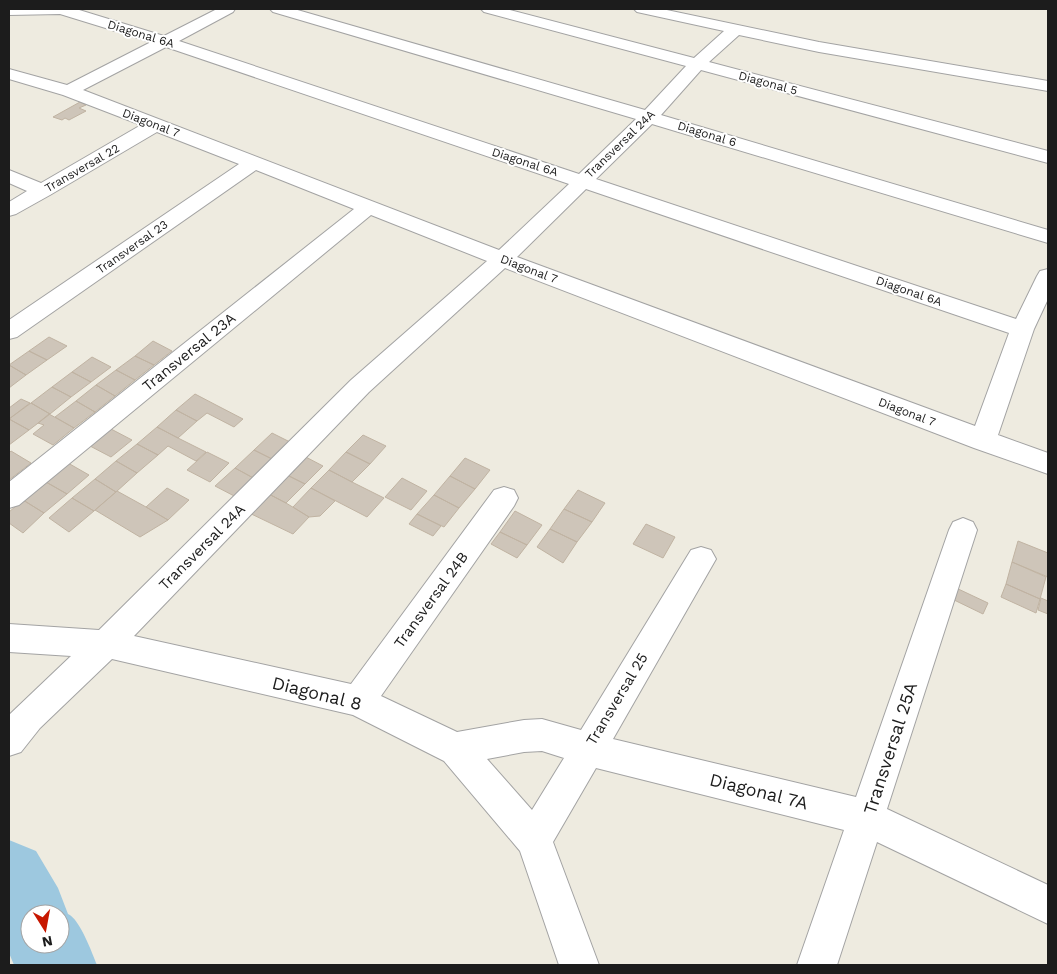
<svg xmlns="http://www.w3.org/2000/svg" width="1057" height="974" font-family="'Work Sans',sans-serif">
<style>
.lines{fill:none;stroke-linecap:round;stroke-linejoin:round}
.river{fill:#9dc8df;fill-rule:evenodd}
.building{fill:#cec5b9;stroke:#c0b3a2}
.minor-casing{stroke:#a3a3a3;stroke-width:2}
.minor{fill:#fff;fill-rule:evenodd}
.labels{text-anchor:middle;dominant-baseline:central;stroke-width:4;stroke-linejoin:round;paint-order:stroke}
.far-street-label{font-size:12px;fill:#1c1c1c;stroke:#fff}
.street-label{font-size:15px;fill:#1c1c1c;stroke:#fff}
.near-street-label{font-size:18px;fill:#1c1c1c;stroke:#fff}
</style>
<rect width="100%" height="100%" fill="#eeebe0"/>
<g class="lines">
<path class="river" d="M9,840L36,851L58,888L68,914C80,919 92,953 97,965H14L9,953ZM30,914H60V944H30Z"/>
</g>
<path class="building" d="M80,102L86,105L79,108L86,111L69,120L65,118L62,120L53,117Z
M49,337L67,346L47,360L29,351Z
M153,341L172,351L154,365L135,356Z
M29,351L47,360L26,375L9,365Z
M135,356L154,365L135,380L116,370Z
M92,357L111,367L91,382L72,372Z
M9,365L26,375L9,388Z
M116,370L135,380L115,396L96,385Z
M72,372L91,382L71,397L52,387Z
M96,385L115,396L95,412L76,401Z
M52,387L71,397L50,414L31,403Z
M195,394L216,405L243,419L234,427L207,413L197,421L176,410Z
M21,399L30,403L9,419V408Z
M76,401L95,412L74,428L55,417Z
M31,403L50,414L29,430L9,419Z
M176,410L197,421L178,438L157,427Z
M49,414L74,428L53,445L33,434L44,425L38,423Z
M9,419L29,430L9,445Z
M157,427L178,438L206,452L196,461L168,446L158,455L137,444Z
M111,429L132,440L111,457L90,446Z
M272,433L294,444L276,461L254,450Z
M363,435L386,446L370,464L346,452Z
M137,444L158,455L137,473L116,461Z
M254,450L276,461L257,480L235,468Z
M11,451L31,463L9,480V453Z
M207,452L229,463L210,482L187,470Z
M346,452L370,464L352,482L329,470Z
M300,454L323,466L305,484L281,472Z
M465,458L490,470L475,489L450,476Z
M116,461L137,473L116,492L95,479Z
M68,463L89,475L67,494L46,482Z
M235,468L257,480L238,498L215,486Z
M329,470L352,482L384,498L367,517L311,488Z
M281,472L305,484L286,503L263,491Z
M450,476L475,489L459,508L434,495Z
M402,478L427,491L411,510L385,497Z
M95,479L116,492L94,511L72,498Z
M46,482L67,494L44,513L23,500Z
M167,488L189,500L168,520L146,507Z
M311,488L335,501L320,516L309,517L293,507Z
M578,490L605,503L592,522L564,509Z
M117,491L146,507L168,520L140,537L95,510Z
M263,491L286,503L309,517L293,534L243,510Z
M434,495L459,508L444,527L417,514Z
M72,498L94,511L69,532L49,518Z
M23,500L44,513L23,533L9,523V512Z
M564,509L592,522L577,542L550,529Z
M515,511L542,525L527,545L500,532Z
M417,514L441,526L433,536L409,524Z
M646,524L675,537L663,558L633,544Z
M550,529L577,542L563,563L537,547Z
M500,532L527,545L517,558L491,544Z
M1018,541L1048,553V577L1012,562Z
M1012,562L1046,577L1040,599L1006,584Z
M1006,584L1040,599L1036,613L1001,597Z
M954,587L988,603L983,614L950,598Z
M1041,598L1048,601V614L1038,610Z"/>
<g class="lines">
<g class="minor-casing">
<path id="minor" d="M9,9H76L164,36L217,9H235L233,12L179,41L579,174L636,119L273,12L270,9H294L645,110L686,66L484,12L481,9H506L694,58L724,31L637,12L634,9H662L819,42L1048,81V91L819,52L739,35L709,62L1048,151V163L701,70L661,115L1048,230V243L652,124L596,179L1016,319L1037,276L1040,271L1048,269V299L1034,329L998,435L1048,453V474L974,448L505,268L369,392L134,636L351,684L494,490L504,487L514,490L518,498L514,506L381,696L457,732L524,720L542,719L581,730L691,550L701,547L711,550L716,559L613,739L856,797L949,530L953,522L963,518L973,522L977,530L887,809L1048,885V924L877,842L837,965H797L844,830L596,768L553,842L599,965H559L520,851L444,761L353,715L112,659L40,728L21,752L9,756V715L71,656L9,652V624L99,630L351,380L487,261L371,215L19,505L9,508V482L354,209L256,170L17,337L9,339V320L239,164L157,132L50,195L16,214L9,216V202L27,191L9,183V170L41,183L141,125L63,95L9,79V69L67,85L151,42L60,14L9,15ZM166,47L569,184L499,250L83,90ZM586,189L1009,333L975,426L517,257ZM542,751L564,758L532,810L487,759L524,752Z"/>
</g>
<use href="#minor" class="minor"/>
</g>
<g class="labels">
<g class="far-street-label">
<text transform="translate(141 34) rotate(17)">Diagonal 6A</text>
<text transform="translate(768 83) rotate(15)">Diagonal 5</text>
<text transform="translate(151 123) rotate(21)">Diagonal 7</text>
<text transform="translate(707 134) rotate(17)">Diagonal 6</text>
<text transform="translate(620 144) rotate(-44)">Transversal 24A</text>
<text transform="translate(525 162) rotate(18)">Diagonal 6A</text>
<text transform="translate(82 168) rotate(-30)">Transversal 22</text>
<text transform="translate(132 247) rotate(-35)">Transversal 23</text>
<text transform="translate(529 269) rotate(21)">Diagonal 7</text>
<text transform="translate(909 291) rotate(19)">Diagonal 6A</text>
<text transform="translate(907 412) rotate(21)">Diagonal 7</text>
</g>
<g class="street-label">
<text transform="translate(189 352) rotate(-39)">Transversal 23A</text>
<text transform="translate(202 547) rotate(-45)">Transversal 24A</text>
<text transform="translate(431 600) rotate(-54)">Transversal 24B</text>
<text transform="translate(617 699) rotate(-59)">Transversal 25</text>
</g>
<g class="near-street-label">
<text transform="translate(317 693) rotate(14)">Diagonal 8</text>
<text transform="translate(890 748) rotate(-72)">Transversal 25A</text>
<text transform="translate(759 791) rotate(14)">Diagonal 7A</text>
</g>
</g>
<rect width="1057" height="974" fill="none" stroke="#1c1c1c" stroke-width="20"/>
<g transform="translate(45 929) rotate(169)"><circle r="24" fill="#ffffff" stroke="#a4a4a4"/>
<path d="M0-4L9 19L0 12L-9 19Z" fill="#c71700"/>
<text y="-8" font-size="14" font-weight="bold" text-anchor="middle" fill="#1c1c1c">N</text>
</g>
</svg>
